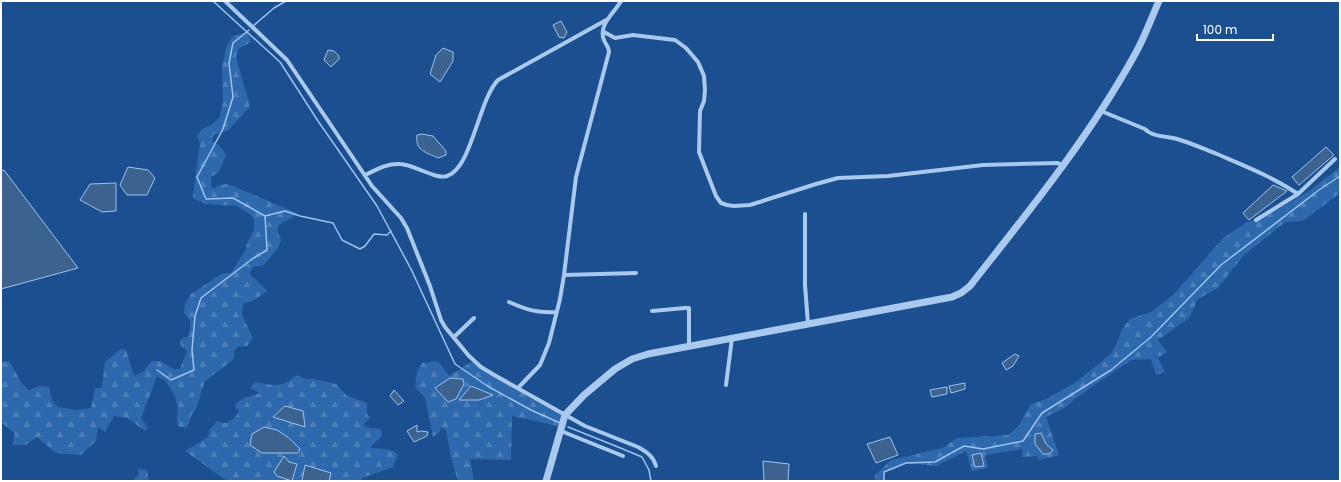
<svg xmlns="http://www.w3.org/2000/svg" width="1341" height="482" font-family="Poppins,sans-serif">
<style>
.forest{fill:url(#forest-firs)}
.water{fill:#3c6290;stroke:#9cc4f0}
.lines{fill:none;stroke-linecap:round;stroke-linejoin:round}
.stream{stroke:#9cc4f0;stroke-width:1.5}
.minor{stroke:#a9c9ee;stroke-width:4}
.tertiary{stroke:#a9c9ee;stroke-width:7}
</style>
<defs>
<pattern id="forest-firs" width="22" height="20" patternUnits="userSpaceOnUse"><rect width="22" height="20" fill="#2e69ad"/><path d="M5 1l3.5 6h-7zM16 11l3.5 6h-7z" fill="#4d80b9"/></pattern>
</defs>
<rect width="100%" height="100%" fill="#1b4f8f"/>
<path class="forest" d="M247,32L251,42L238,49L236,57L250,106L229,130L213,135L212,141L220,146L226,155L219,172L211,177V186L214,189L219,185L228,184L297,213C288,224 270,220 281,240L278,248L264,265L253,267L250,272L252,277C257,279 262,287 267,291L253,301L243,303L242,315L253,338L247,346L237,347L234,352L233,360L205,381L196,409L191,416L187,428L178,426L177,418L178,408L175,396L165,380L157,377L141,418L148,428L145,431L127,418L114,416L105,432L98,427L96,441L81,455L56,453L37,437L26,445H12L15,434L1,422V362L9,361L23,385L29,390L39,386L49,387L52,400L58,407L77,410L91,408L95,389L102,387L105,362L121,349L126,350L134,376L143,372L151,361H160L173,369H180L187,351L181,346L180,340L188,336L190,329V321L184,313L185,304L191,294L223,273H231L245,251L247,244L254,230V219L250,214L237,206L205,204L193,198L196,170L200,144L197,136L202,129L211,125L220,117L223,99L222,67L226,48L232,37Z
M1340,167V176L1306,200L1340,177V193L1303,221L1285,222L1243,256L1218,288L1198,299L1189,318L1158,340L1167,352L1159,357L1156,354L1165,372L1156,375L1151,359L1131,360L1076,398L1066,407L1046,417L1059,455L1039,460L1037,456L1022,457L1023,449L985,455L988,468L972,471L966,451L936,466L906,463L884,472V481H875V475L891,460L942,448L957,438L1008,435L1018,427L1031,404L1046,399L1073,384L1100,363L1113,351L1123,328L1130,319L1151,312L1174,294L1223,238L1247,222L1256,220L1274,212L1309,191Z
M438,361L449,376L471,362L565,415L562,427L512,416L511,460L470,459L474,481H458L451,458L446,430L441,427L440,432L433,437L425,398L415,387L417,372L422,363Z
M296,375L306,379H314L336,384L347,396L367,403V414L370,418L363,425C368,429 374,428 381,429L382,436L370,447C379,450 391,447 398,455L393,467L362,478L360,481H227L185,451L208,437L210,429L217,421L226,423L235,418L239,410L235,408L236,403L244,398L260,393L250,388L255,382C272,385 282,389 296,375Z
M137,468L147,471L149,481H132L139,475Z"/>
<path class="water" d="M561,21L567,32L564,38L559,37L553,25Z
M443,48L453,52V61L440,82L430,74L436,55Z
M328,50L334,51L339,56V59L331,67L324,60Z
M422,134L433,136L446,151V155L438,158C426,152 415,151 417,135Z
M1326,147L1334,155L1299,185L1292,177Z
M128,167L148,170L155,178L147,195H127L120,185Z
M4,170L78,268L1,289V171Z
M116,183V211L102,212L80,200L90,184Z
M1273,185L1287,191L1249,220L1243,213Z
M1015,354L1019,356L1013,366L1006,370L1002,363Z
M450,378L463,379L464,384L456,399L448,402L435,388Z
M965,383V389L951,393L949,386Z
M471,386L493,395L479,400H459Z
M947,387V394L932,397L930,390Z
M394,390L404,401L398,405L390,396Z
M285,406L303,411L305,427L273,417Z
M417,425V432L421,431L428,432L427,436L414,442L407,431Z
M264,427L277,430L289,438L300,449L298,453H262L250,445L252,434Z
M1041,433L1046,444L1053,450L1049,454H1043L1035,444V434Z
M890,437L898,455L876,463L867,444Z
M981,453L984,466L975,467L972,455Z
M284,456L289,462L297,464L292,481L277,476L274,472Z
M763,461L789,464L788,481H764Z
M305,465L331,473L329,481H302Z"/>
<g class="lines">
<path class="stream" d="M213,1L280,62L318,121L377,206L411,269L455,364L489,387L531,410L560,423
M253,26L274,8L286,1
M265,216L285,211L300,216L333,223L342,240L360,249L365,246L374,234L387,235L391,231
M157,370L171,380L194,370L192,350L195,316L201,298L252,259L267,250L265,216L233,198L206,199L197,177L223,129L233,97L229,63L233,43L249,30
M568,427L618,447L642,457L649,470L651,481
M884,481V472L906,463L935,462L964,446L983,449L1023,441L1042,413L1111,370L1151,337L1221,265L1319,190L1340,176"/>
<path class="minor" d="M225,1L287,60L372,186L401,218L407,228L430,286L441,320L445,327L469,356L481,367L496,376L585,426L638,447C647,452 653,456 656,466
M604,32L615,38L633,35L675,40L686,48L698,62L704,76L705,90L704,101L700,111L699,152L716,196L721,203L727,205L734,206L750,205L816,184L838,178L888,176L983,165L1058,163L1064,166
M1101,111L1145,129C1152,137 1167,136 1177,139C1191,143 1204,149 1217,154C1245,166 1273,177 1298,194L1335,159
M365,175C376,170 387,163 400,164C413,164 436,180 447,176C472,168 478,101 498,80L608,19
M805,214V285L808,324
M1256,220L1298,194
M564,275L636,273
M509,302C527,310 537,313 556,312
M652,311L685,308H689V347
M454,337L474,318
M726,385L732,338
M518,388L540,365L549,343L560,299L564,275L576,177L609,52C609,46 604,43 603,37C600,23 615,12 621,1
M561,431L623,456"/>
<path class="tertiary" d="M546,481L565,415L584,395L615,369L632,359L648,354L952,297L961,293L970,286C1028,212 1088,139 1134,56C1144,39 1151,19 1159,1"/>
</g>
<rect width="1341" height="482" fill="none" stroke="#ffffff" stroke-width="4"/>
<path d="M1197 34v6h76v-6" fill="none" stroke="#ffffff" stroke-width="2"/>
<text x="1203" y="34" font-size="12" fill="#ffffff" stroke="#1b4f8f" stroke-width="3" paint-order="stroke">100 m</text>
</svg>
